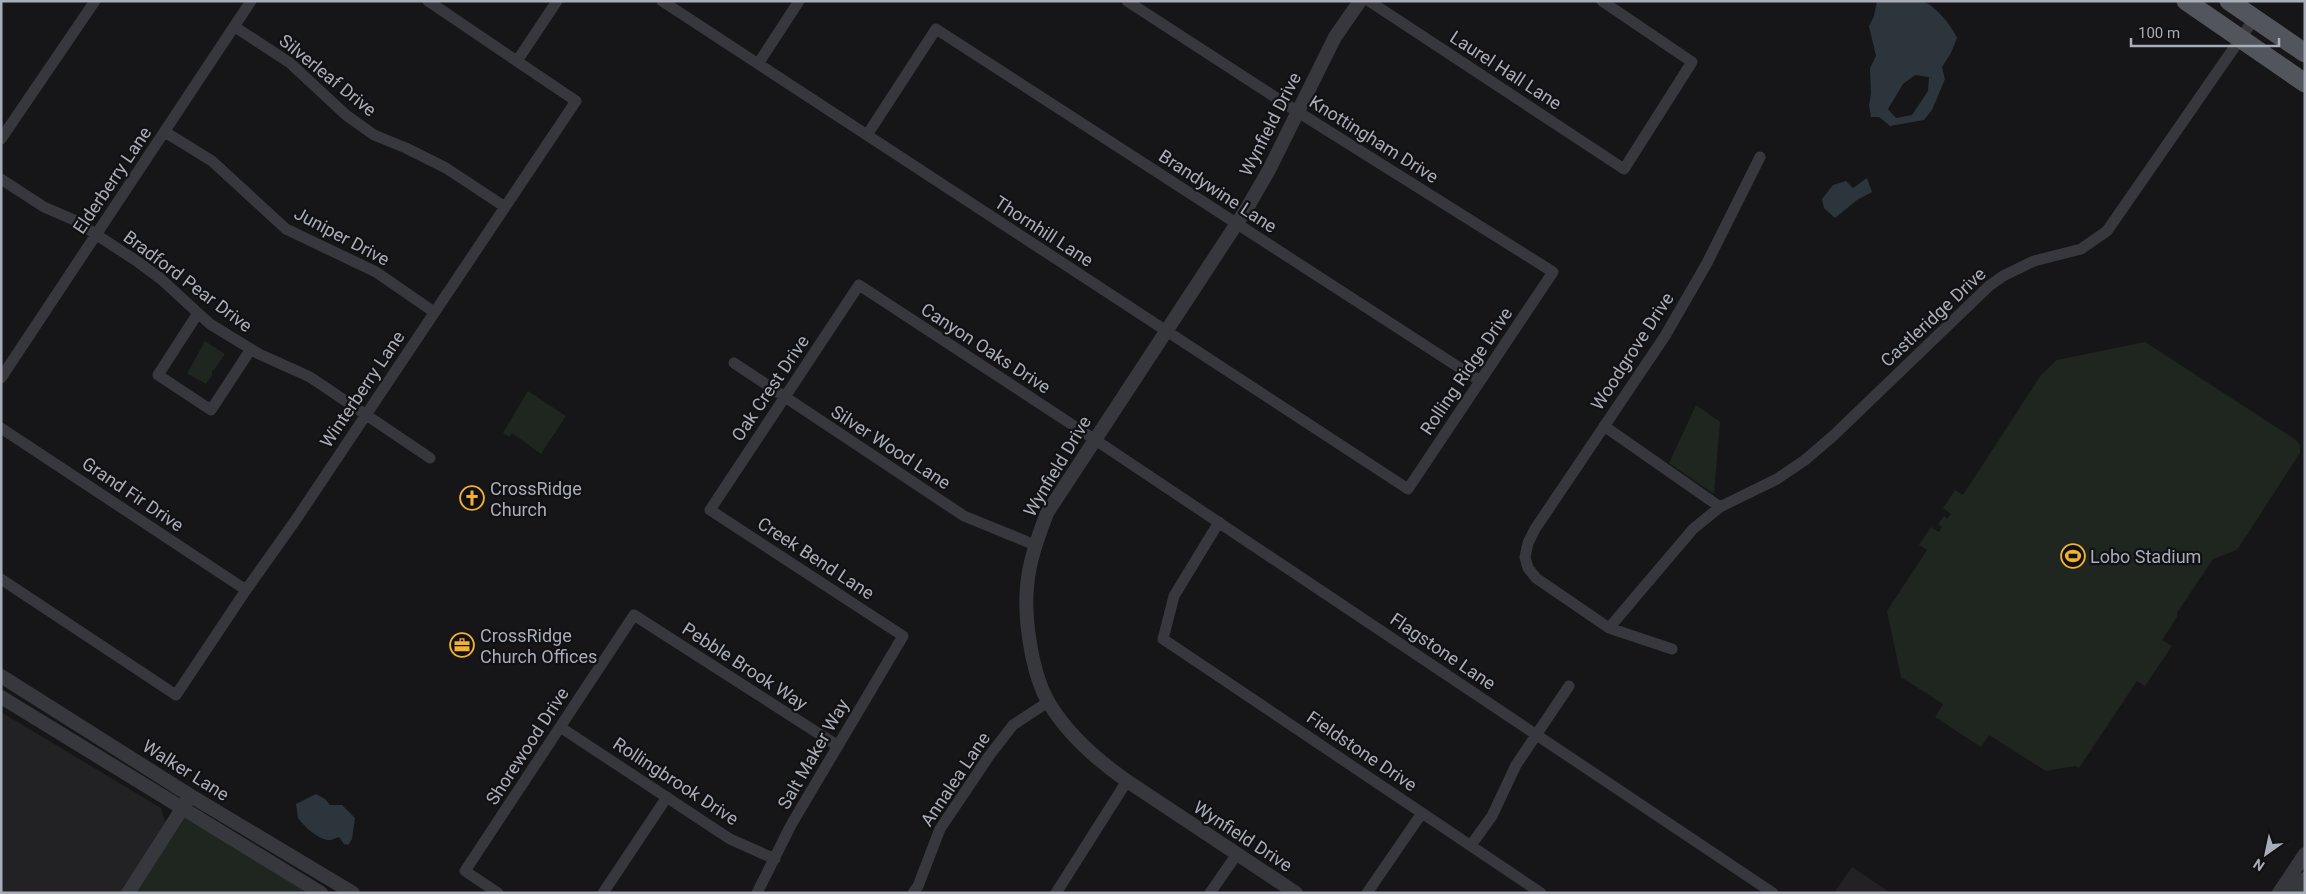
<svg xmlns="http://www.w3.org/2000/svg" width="2306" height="894" font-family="Roboto,sans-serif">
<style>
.built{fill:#222225}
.green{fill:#1e261f}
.water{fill:#2c353c;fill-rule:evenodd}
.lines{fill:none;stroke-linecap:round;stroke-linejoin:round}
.minor{stroke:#37383d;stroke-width:11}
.tertiary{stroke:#37383d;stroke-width:14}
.primary{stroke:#53555c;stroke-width:19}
.labels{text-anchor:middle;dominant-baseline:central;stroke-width:4.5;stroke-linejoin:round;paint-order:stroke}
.street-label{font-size:18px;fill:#a8adb8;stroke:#111113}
.poi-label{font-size:18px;fill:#a8adb8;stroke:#111113;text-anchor:start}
</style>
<rect width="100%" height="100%" fill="#161618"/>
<path class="built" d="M1,712L161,808L165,822L120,893H1Z
M1852,867L1891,893H1834Z"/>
<path class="green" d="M205,341L225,354L214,370L212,371V375L206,384L188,374V372Z
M2145,342L2296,440L2300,445V453L2237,550L2213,559L2177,613V617L2162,640L2172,646L2145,686L2137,681L2079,768L2075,766L2046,771L1989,735L1981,747L1935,717L1943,704L1901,677L1887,611L1927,550L1919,545L1931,527L1939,532L1942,527L1938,524L1944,516L1947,519L1951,514L1943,508L1955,490L1963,495L2041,375L2057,360Z
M528,391L566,416L541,454L512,433L509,437L503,433Z
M1696,405L1720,422L1714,494L1669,463Z
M182,809L317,893H130Z"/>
<path class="water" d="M1877,1C1888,1 1912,0 1922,1C1935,5 1952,26 1957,38L1951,53L1942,67L1945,79L1932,110L1924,120L1890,126L1879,117H1871L1869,105L1871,94L1870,68L1876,56L1869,26L1874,16ZM1915,75L1929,77L1928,91L1912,115L1896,118L1888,109L1903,84Z
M1867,178L1872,192L1857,200L1835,218L1824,208L1822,199L1833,185L1846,181L1853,188Z
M316,794L325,799L330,805H342L355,818L352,839L348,845L344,844L339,837C336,838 333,839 331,840C319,841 304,826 298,818L296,804Z"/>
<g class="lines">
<path class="minor" d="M662,1L1408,489L1553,272L1298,112L1127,1
M1369,1L1624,169L1692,62L1602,1
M235,27L290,63L346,115L374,135L406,148L446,168L505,207
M517,61L557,1
M758,64L799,1
M165,132L212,161L286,229L376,272L434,312
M867,135L936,29L1480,381
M1,139L95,1
M1,179L44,207L74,220L138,262L161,279L210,324L259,354L310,377L430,458
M198,313L158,375L211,410L251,349
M734,363L964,516L1035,545
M1,378L251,1
M1604,426L1720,507
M1,428L246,590
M1219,522L1174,596L1163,639L1541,893
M1,579L176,695L246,590L295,521L576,101L428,1
M1609,628L1693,529L1720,507L1777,479L1805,460L1833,436L1989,286L2003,276L2034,261L2081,249L2107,231L2254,19
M1672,649L1609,628L1536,578L1528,568L1525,557L1528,543L1535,529L1665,336L1707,263L1760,157
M560,727L730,839L775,859
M1471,845L1492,816L1516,765L1569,686
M498,893L465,871L634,615L838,746
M603,893L667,797
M757,893L791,825L903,636L710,510L859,285L1094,439L1773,893
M913,893L918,886L940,829L989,756L1013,725L1048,702
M1056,893L1127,781
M1210,893L1237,854
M1367,893L1422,813"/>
<path class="tertiary" d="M1,676L191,796L353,893
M1,697L321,893
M128,893L187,801
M1296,893L1127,781C1097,760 1068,735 1049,703C1032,675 1024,619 1027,587C1029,561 1038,537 1047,513L1247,208L1269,170L1335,37L1360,1
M2279,893L2305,854
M2295,893L2305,879"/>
<path class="primary" d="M2186,1L2305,83
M2229,1L2305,53"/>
</g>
<defs>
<g id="church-ring" transform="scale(1.25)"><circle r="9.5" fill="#111113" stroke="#f2b134" stroke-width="1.5"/><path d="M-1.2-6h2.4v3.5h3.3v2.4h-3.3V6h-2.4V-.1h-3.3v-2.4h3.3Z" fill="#f2b134"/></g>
<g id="stadium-ring" transform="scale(1.25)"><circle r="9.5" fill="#111113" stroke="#f2b134" stroke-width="1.5"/><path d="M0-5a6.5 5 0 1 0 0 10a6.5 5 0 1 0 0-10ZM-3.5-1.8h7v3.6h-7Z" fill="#f2b134"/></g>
<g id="office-ring" transform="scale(1.25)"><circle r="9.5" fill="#111113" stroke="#f2b134" stroke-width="1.5"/><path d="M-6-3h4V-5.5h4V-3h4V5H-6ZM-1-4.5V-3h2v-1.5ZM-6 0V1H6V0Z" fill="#f2b134"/></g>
</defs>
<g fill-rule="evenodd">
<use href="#church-ring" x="472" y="498"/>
<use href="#stadium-ring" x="2073" y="556"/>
<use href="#office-ring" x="462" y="645"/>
</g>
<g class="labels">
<g class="street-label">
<text transform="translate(1506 70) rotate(33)">Laurel Hall Lane</text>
<text transform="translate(328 75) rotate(39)">Silverleaf Drive</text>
<text transform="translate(1270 124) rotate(-63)">Wynfield Drive</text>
<text transform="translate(1374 139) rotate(32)">Knottingham Drive</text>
<text transform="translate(112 180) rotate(-56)">Elderberry Lane</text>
<text transform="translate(1218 191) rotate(33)">Brandywine Lane</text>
<text transform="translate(1044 231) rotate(33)">Thornhill Lane</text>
<text transform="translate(342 236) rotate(28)">Juniper Drive</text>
<text transform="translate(188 281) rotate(37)">Bradford Pear Drive</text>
<text transform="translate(1933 317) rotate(-43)">Castleridge Drive</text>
<text transform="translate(986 348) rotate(33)">Canyon Oaks Drive</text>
<text transform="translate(1632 351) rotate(-57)">Woodgrove Drive</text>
<text transform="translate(1466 371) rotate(-56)">Rolling Ridge Drive</text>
<text transform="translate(770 388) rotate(-56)">Oak Crest Drive</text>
<text transform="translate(362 389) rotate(-56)">Winterberry Lane</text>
<text transform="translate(891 447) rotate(33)">Silver Wood Lane</text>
<text transform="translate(1057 466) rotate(-59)">Wynfield Drive</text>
<text transform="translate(133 494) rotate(34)">Grand Fir Drive</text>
<text transform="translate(816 558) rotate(33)">Creek Bend Lane</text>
<text transform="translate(1443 651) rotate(34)">Flagstone Lane</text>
<text transform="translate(745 666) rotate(33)">Pebble Brook Way</text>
<text transform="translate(527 746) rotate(-57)">Shorewood Drive</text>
<text transform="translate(1362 751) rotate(34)">Fieldstone Drive</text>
<text transform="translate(813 754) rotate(-60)">Salt Maker Way</text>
<text transform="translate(186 770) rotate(32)">Walker Lane</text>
<text transform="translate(955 779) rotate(-56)">Annalea Lane</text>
<text transform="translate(676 781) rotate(33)">Rollingbrook Drive</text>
<text transform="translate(1243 836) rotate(33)">Wynfield Drive</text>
</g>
<g class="poi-label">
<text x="490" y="488">CrossRidge<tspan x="490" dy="21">Church</tspan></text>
<text x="2090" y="556">Lobo Stadium</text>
<text x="480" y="635">CrossRidge<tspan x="480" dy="21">Church Offices</tspan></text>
</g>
</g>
<rect width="2306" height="894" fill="none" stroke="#a8adb8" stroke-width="5"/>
<g transform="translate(2266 854) rotate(213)" stroke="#111113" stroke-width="4" paint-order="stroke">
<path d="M0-4L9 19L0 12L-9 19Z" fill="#a8adb8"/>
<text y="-8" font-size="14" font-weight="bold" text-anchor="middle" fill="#a8adb8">N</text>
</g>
<path d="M2131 38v8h148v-8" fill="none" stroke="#a8adb8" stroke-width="2.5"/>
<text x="2138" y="38" font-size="15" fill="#a8adb8" stroke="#111113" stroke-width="4" paint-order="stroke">100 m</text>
</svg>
